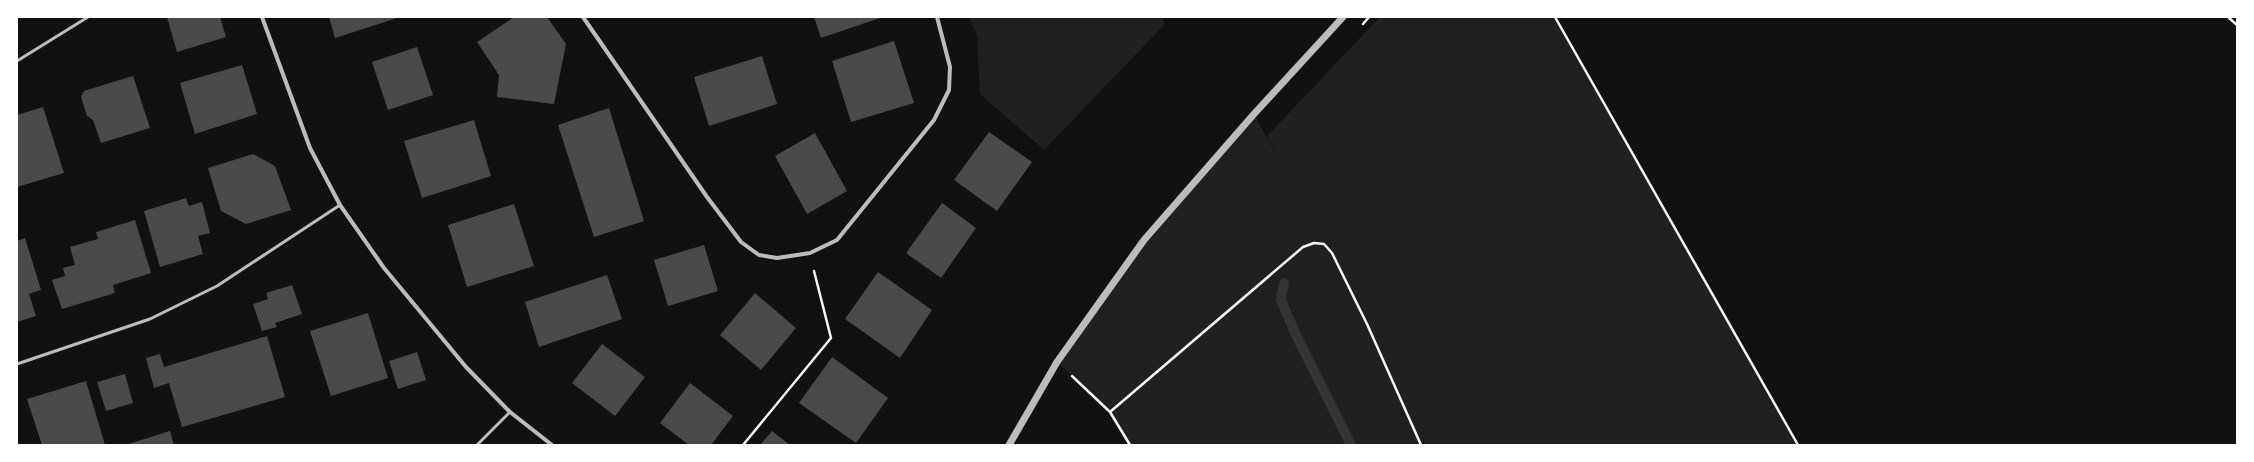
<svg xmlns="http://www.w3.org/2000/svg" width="2254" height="462" font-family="'Exo 2',sans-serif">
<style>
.green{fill:#202020}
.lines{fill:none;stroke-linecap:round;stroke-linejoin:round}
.stream{stroke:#333;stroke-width:10}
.building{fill:#4a4a4a}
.path{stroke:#f5f5f5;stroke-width:2.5}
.service{stroke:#bcbcbc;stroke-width:3}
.minor{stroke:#bcbcbc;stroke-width:4}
.tertiary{stroke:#bcbcbc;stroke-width:7}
</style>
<rect width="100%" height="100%" fill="#111"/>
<path class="green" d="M969,17H1162L1165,24L1044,150L980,94L977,35Z
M1380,17H1555L1798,445H1130L1110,412L1057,362L1144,240L1254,114L1286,172L1267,136Z"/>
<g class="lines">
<path class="stream" d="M1284,283L1281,300L1296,335L1351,445"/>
</g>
<path class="building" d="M167,17H220L226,37L177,52Z
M329,17H397V18L335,38Z
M514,17H547L566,44L554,104L497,97L499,75L477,42Z
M814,17H880V18L821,38Z
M894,41L914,103L851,122L832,61Z
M417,47L433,95L388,110L372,62Z
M762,56L777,104L709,126L694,77Z
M242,65L257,114L195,134L180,83Z
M133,76L150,128L101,143L93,120L87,116L81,97L84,91Z
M43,107L64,173L17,187V115Z
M609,108L644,221L594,237L558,125Z
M474,120L491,176L422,198L404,141Z
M989,132L1032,162L997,211L954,180Z
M815,133L847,191L807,214L775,156Z
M253,154L275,166L291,210L246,224L221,211L208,168Z
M186,198L189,206L202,202L210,233L198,236L203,254L160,267L144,211Z
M942,203L976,228L941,278L906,253Z
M514,204L534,266L467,287L448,225Z
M135,220L151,273L113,285L115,293L62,309L52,280L65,276L63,268L75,265L70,247L98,239L96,232Z
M25,238L41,290L29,294L36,316L17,322V241Z
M704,245L718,291L668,306L654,260Z
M878,272L932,310L900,358L845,319Z
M607,275L622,319L539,347L525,302Z
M292,285L302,314L275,323L277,327L262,331L253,304L268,299L266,293Z
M755,293L796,328L761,370L720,335Z
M368,313L388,378L331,396L310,331Z
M267,336L285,397L182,427L169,383L154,388L146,358L160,354L164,367Z
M602,344L645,377L615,416L572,383Z
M417,352L426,380L398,389L389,361Z
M832,357L888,398L856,443L799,403Z
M125,374L133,403L106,411L97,382Z
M86,381L105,445H42L27,399Z
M690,383L733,416L711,445H689L660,423Z
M170,431L174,445H125Z
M772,431L790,445H760Z"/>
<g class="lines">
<path class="path" d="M1555,17L1798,445
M2228,17L2237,25
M1363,24L1369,17
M1072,376L1110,412L1130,445
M1110,412L1303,247L1314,243L1324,244L1332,253L1367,324L1421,445
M743,445L831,338L814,271"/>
<path class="service" d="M17,61L88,17
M17,364L150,319L217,286L340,205
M477,445L510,412"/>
<path class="minor" d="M262,17L310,148L340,205L384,268L466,367L510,412L552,445
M583,17L707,197L741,242L759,255L777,258L810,253L837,240L934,120L949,90L950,67L937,17"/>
<path class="tertiary" d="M1009,445L1057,362L1144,240L1254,114L1343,17"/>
</g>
<rect width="2254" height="462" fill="none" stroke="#ffffff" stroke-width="36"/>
</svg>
